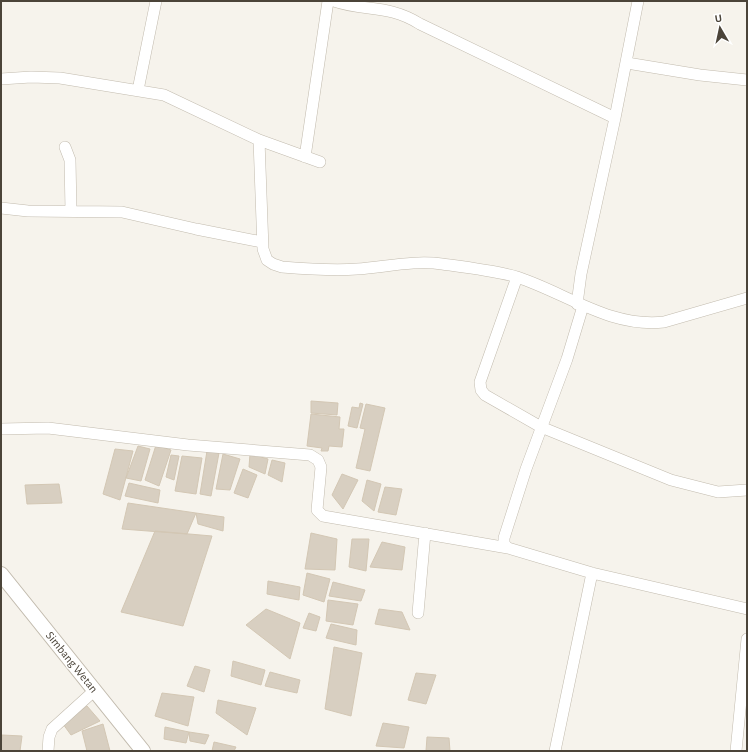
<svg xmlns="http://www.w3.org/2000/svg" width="748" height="752" font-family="'Alegreya Sans',sans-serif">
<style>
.building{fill:#d8cfc1;stroke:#d3c7b4}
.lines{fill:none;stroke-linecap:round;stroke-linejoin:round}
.minor-casing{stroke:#c2bbae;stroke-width:12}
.tertiary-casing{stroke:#c2bbae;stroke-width:16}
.minor{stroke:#fff;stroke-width:11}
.tertiary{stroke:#fff;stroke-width:14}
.labels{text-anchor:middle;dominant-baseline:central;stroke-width:3;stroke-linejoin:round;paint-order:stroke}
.street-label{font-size:12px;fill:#4b4439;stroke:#fff}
</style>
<rect width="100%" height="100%" fill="#f6f3ec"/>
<path class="building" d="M311,401L338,403L337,415L311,413Z
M360,403L363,404L357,428L348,426L352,407L359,408Z
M366,404L385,408L370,471L356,468L365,429L360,428Z
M311,414L340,417L339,429H344L342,447L329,446L328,451H321L322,448L307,446Z
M156,445L171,450L159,486L145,480Z
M138,446L150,449L141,481L126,478Z
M115,449L133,451L120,500L103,494Z
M207,451L219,453L211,496L200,494Z
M223,454L240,459L230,490L216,489Z
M250,454L268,459L265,474L249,467Z
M171,455L179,456L174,480L166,477Z
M182,456L202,458L196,494L175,491Z
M272,460L285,463L282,482L268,475Z
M243,469L257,475L248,498L234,493Z
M342,474L358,480L343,509L332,495Z
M367,480L381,484L374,511L362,501Z
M129,483L160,490L158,503L125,496Z
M59,484L62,503L27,504L25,485Z
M385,487L402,489L396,515L378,512Z
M128,503L196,513L187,534L122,529Z
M196,513L224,517L223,531L198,524Z
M155,531L212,536L183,626L121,612Z
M311,533L337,539L335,570L305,569Z
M352,539H369L366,571L349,567Z
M382,542L405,547L402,570L370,567Z
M307,573L330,579L324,602L303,595Z
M268,581L300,587L299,600L267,594Z
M333,582L365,590L361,601L329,596Z
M328,600L358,604L353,625L326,621Z
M266,609L300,623L290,659L246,625Z
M379,609L402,612L410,630L375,624Z
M309,613L320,617L316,631L303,628Z
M331,624L357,630L356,645L326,638Z
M334,647L362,653L351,716L325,709Z
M233,661L265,670L261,685L231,676Z
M195,666L210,670L204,692L187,686Z
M270,672L300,680L297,693L265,686Z
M416,673L436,675L426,704L408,700Z
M162,693L194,697L188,726L155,716Z
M218,700L256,708L247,735L216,713Z
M87,706L100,721L71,735L63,724Z
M383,723L409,727L404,748L376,746Z
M103,724L110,751H87L82,731Z
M165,727L189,732L186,743L164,739Z
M189,732L209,735L205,744L190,741Z
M2,735L22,736L20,751H1Z
M427,737L449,738L450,751H426Z
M214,742L236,747L234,751H212Z"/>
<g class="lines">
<g class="minor-casing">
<path id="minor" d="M334,1C366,12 388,4 420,24L615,118L638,1
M627,63L700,75L747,80
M1,79L31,77L60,78L164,95L259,140L263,249L267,260L273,264L282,267C307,269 332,271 357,269C385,267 415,260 442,264C464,267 497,271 517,277C566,293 610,328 664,322L747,298
M138,90L156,1
M259,140L320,162
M65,147L70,160L71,211
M305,157L328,1
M1,208L28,211L122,212L196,229L262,242
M517,277L480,382L481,390L485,395L541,427L671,480L718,492L747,490
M577,304L581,274L615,118
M583,306L567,359L526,469L504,538V544L508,548L592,573L747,609
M1,429L48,428L188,445L310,455L318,460L321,467L317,510L323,516L508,548
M418,613L425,533
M48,751L49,737L52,729L94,691
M555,751L592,573
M736,751L747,639"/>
</g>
<g class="tertiary-casing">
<path id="tertiary" d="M1,574L143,751"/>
</g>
<use href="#minor" class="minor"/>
<use href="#tertiary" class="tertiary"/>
</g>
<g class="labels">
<g class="street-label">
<text transform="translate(72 662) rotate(51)">Simbang Wetan</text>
</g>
</g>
<rect width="748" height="752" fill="none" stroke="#4b4439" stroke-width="4"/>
<g transform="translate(720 28) rotate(351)" stroke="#ffffff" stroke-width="3" paint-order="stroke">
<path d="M0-3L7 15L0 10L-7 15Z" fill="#4b4439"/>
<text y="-6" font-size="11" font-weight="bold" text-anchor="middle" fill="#4b4439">U</text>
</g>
</svg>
